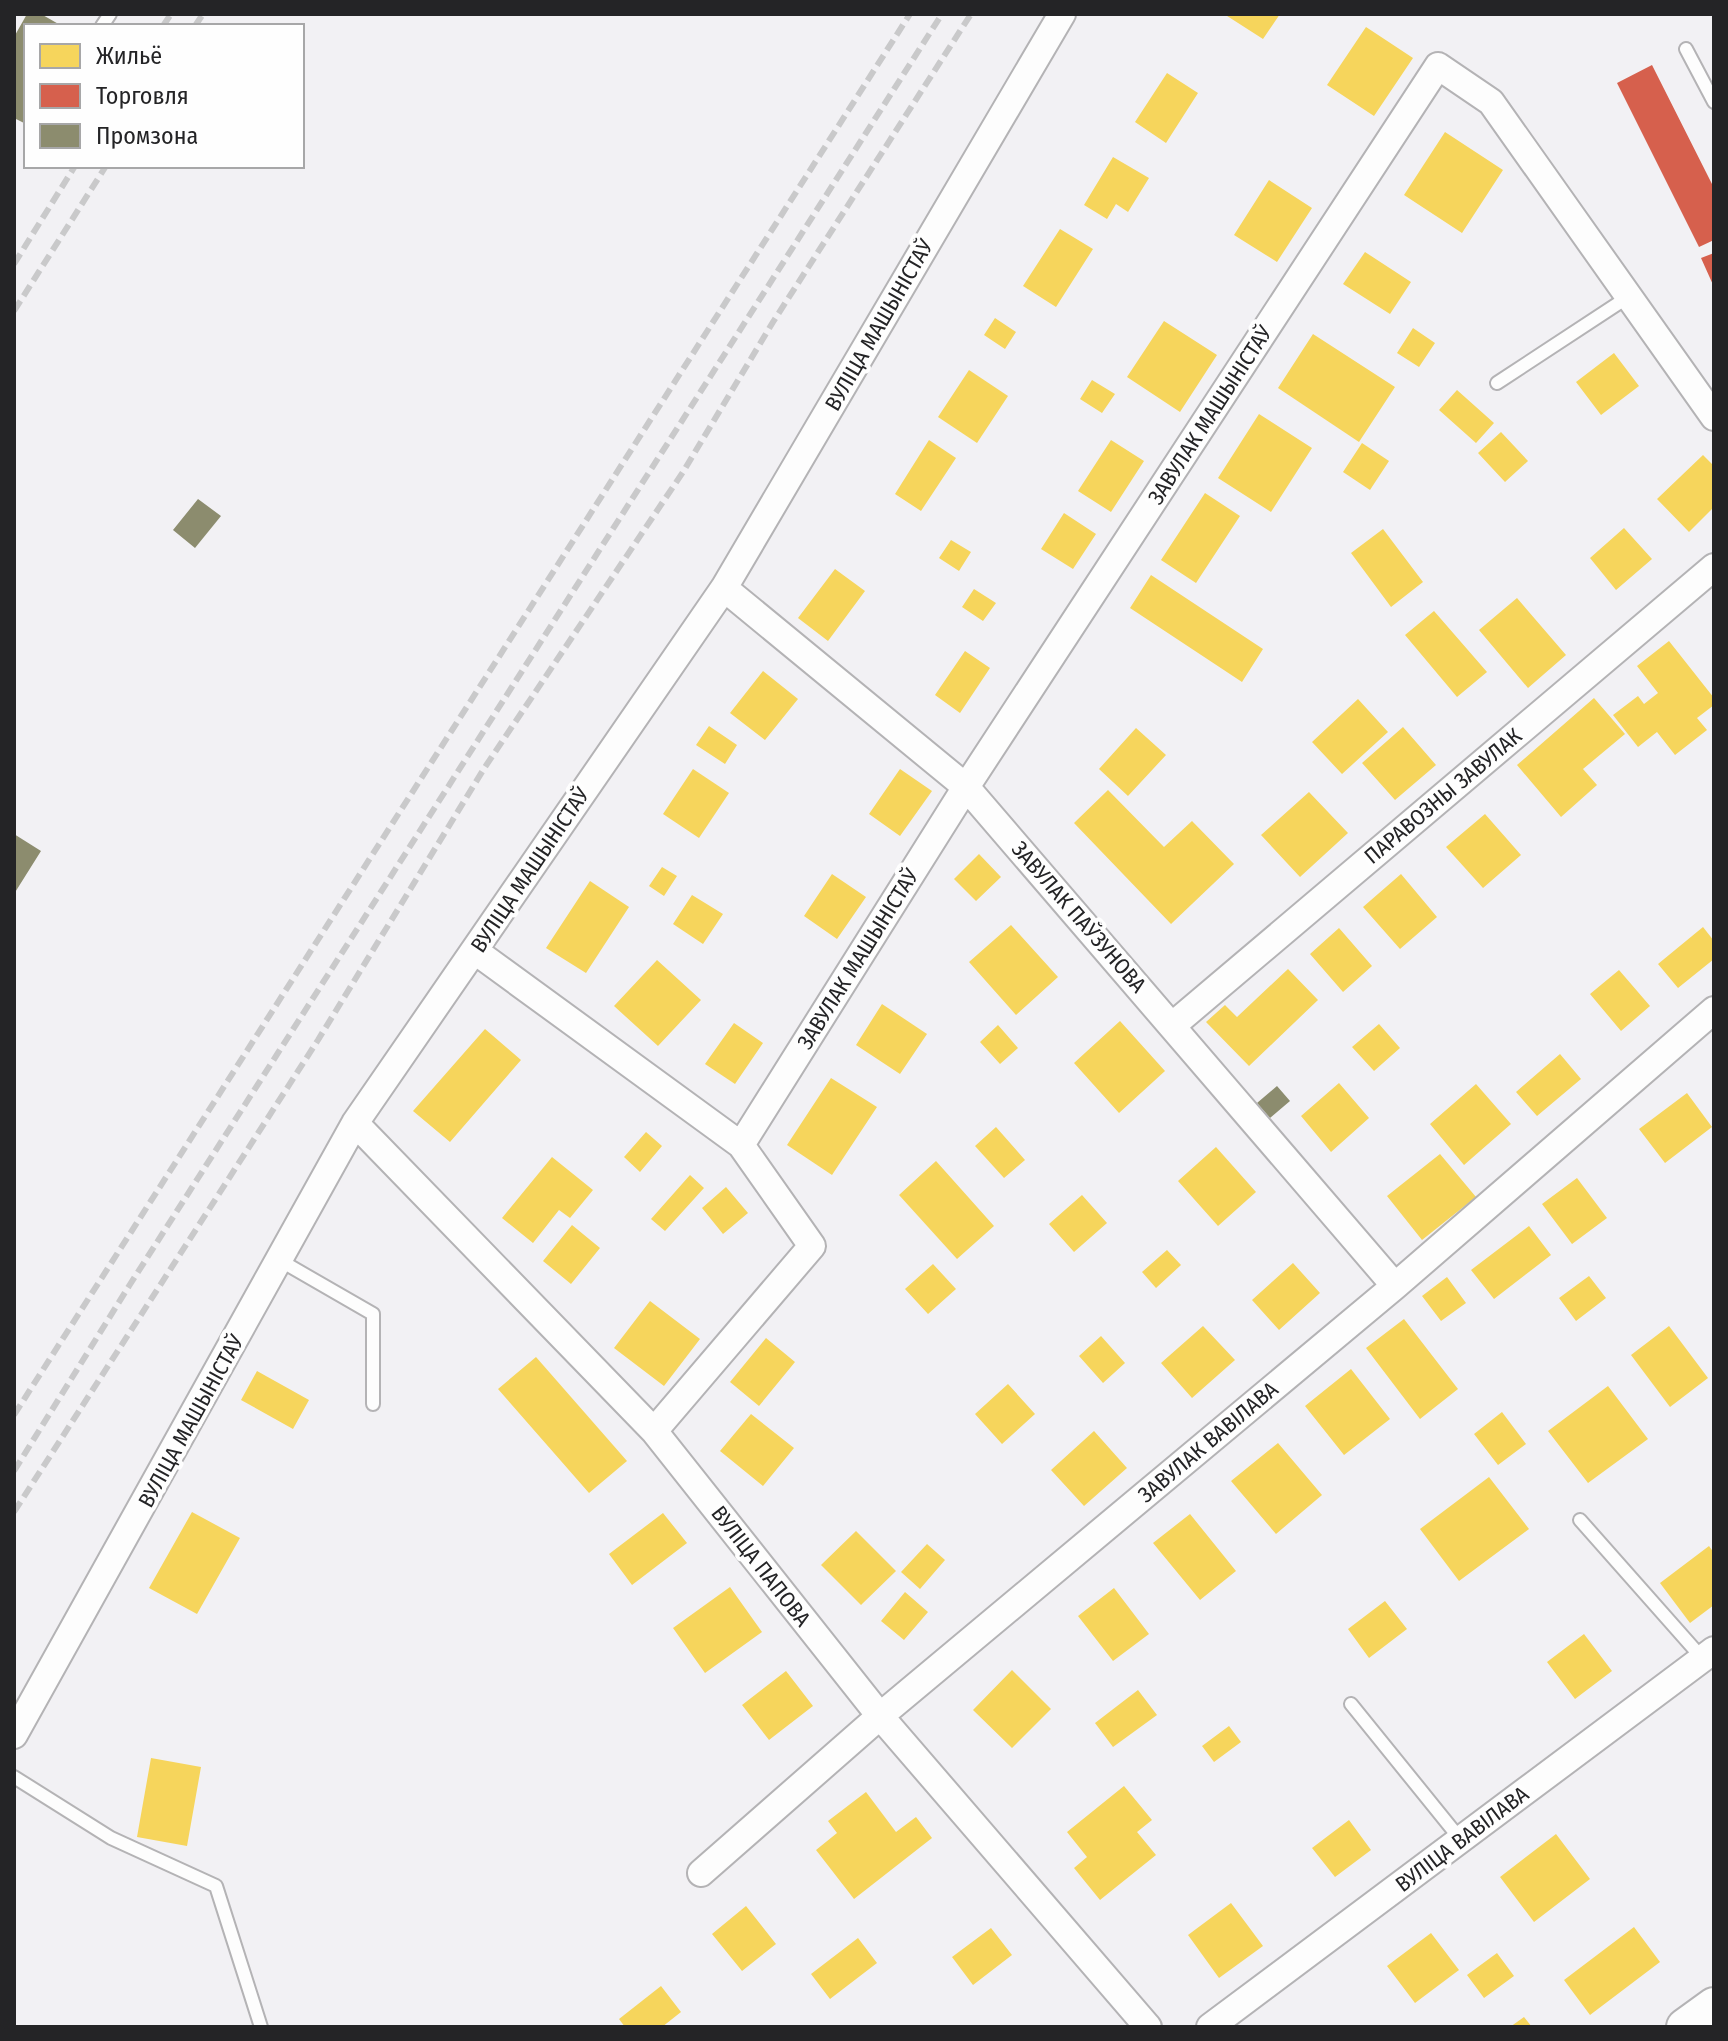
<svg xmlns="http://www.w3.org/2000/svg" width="1728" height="2041" font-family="'Fira Sans Condensed',sans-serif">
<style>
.homes{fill:#f6d55c}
.shops{fill:#d6604d}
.industry{fill:#8c8c6e}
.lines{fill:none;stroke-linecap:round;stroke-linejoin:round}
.lane-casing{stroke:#b4b3b5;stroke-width:16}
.street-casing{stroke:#b4b3b5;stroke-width:30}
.secondary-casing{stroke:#b4b3b5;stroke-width:40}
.lane{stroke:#fdfdfd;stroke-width:12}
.street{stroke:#fdfdfd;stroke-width:26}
.secondary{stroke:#fdfdfd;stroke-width:36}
.rail{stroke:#c9c9ca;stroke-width:6;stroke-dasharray:12 6;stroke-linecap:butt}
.labels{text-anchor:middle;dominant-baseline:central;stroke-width:8;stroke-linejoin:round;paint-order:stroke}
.street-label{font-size:22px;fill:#242426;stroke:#fefefe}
</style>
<rect width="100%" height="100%" fill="#f2f1f4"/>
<path class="homes" d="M1224,14H1280L1263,39Z
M1366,27L1413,58L1374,116L1327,85Z
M1167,73L1198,93L1166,143L1135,122Z
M1445,132L1503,170L1462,233L1404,195Z
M1113,157L1149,178L1128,212L1116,204L1107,219L1084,205Z
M1269,180L1312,208L1277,262L1234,235Z
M1060,229L1093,249L1056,307L1023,286Z
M1365,252L1411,282L1390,314L1343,284Z
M995,318L1016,332L1005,349L984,335Z
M1164,321L1217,355L1180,412L1127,377Z
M1413,328L1435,343L1419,367L1397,353Z
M1313,334L1395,387L1359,442L1278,388Z
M1614,353L1639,386L1601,415L1576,382Z
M969,370L1008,396L977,443L938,417Z
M1092,380L1115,394L1102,413L1080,399Z
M1457,390L1494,423L1476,443L1439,410Z
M1259,414L1312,448L1271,512L1218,478Z
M1501,432L1528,461L1505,482L1478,453Z
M929,440L956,458L921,511L895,494Z
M1111,440L1144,461L1111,512L1078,491Z
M1362,443L1389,461L1370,490L1343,472Z
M1703,455L1714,466V507L1689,532L1657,499Z
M1205,493L1240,516L1196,583L1161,560Z
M1064,513L1096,534L1073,569L1041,549Z
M1624,528L1652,559L1616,590L1590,558Z
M1383,529L1423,582L1391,607L1351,553Z
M951,540L971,552L959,571L939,558Z
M835,569L865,591L828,641L798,618Z
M1151,575L1263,649L1242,682L1130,608Z
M974,589L996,603L983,621L962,607Z
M1517,598L1566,655L1528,688L1479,630Z
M1434,611L1487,672L1457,697L1405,635Z
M1669,641L1714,698V705L1697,718L1707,730L1675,755L1657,732L1638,747L1613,715L1638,696L1644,704L1658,693L1637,666Z
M965,651L990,668L960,713L935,695Z
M763,671L798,699L765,740L730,713Z
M1594,698L1625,734L1583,769L1597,785L1561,817L1517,765Z
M1358,699L1388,732L1342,774L1312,742Z
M709,726L737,745L725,764L696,745Z
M1403,727L1436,765L1395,800L1362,763Z
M1136,728L1166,755L1128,796L1099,769Z
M693,769L729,793L699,838L663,814Z
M900,769L932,791L900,836L869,814Z
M1108,790L1164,847L1192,821L1234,864L1171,924L1074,823Z
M1309,792L1348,833L1300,877L1261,835Z
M1485,814L1521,855L1483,888L1446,847Z
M979,854L1001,877L976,901L954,879Z
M662,867L677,876L664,896L649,886Z
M832,874L866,897L837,939L804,916Z
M1401,874L1437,917L1400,949L1363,907Z
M590,881L629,907L586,973L546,948Z
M692,895L723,914L703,944L673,924Z
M1011,925L1058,977L1016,1015L969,962Z
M1703,927L1714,941V959L1678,988L1658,964Z
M1339,928L1372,966L1343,992L1310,954Z
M657,960L701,1000L658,1046L614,1006Z
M1288,969L1318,1000L1249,1066L1206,1022L1225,1005L1237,1017Z
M1619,970L1650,1006L1621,1031L1590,994Z
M882,1004L927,1034L900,1074L856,1045Z
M1120,1021L1165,1071L1119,1113L1074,1063Z
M734,1023L763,1043L735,1084L705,1064Z
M1379,1024L1400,1048L1374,1071L1352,1047Z
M998,1025L1018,1048L1000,1064L980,1042Z
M485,1029L521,1060L450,1142L413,1111Z
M1560,1054L1581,1079L1537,1116L1516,1092Z
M831,1078L877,1107L832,1175L787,1145Z
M1339,1083L1369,1118L1331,1152L1301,1116Z
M1476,1084L1511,1124L1464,1165L1430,1124Z
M1687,1093L1712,1127L1665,1163L1639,1129Z
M996,1127L1025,1160L1004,1178L975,1146Z
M646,1132L662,1146L640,1172L624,1157Z
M1216,1147L1256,1192L1218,1226L1178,1181Z
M1440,1154L1476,1197L1422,1240L1387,1196Z
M552,1157L593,1190L570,1218L559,1210L533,1243L502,1218Z
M936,1161L994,1226L957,1259L899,1195Z
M690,1175L704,1188L665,1231L651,1219Z
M1577,1178L1607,1218L1572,1244L1542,1204Z
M726,1187L748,1213L723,1234L702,1208Z
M1082,1195L1107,1223L1074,1252L1049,1224Z
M572,1225L600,1248L571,1284L543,1261Z
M1529,1226L1551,1255L1494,1299L1471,1270Z
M1167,1250L1181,1265L1156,1288L1142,1272Z
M1293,1263L1320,1293L1279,1330L1252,1300Z
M933,1264L956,1289L928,1314L905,1289Z
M1589,1276L1606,1298L1576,1321L1559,1298Z
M1447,1277L1466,1303L1441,1321L1422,1296Z
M650,1301L700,1339L664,1386L614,1348Z
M1404,1319L1458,1389L1420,1419L1366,1348Z
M1203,1326L1235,1360L1192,1398L1161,1363Z
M1669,1326L1708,1378L1670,1407L1631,1355Z
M1101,1336L1125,1363L1103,1383L1079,1356Z
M766,1338L795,1362L759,1406L730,1382Z
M536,1357L627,1461L589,1493L498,1389Z
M1351,1369L1390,1419L1344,1455L1305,1406Z
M257,1371L309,1400L293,1429L241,1400Z
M1008,1384L1035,1414L1002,1444L975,1414Z
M1608,1386L1648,1439L1588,1483L1548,1431Z
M1502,1412L1526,1444L1498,1465L1474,1434Z
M751,1414L794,1448L763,1486L720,1451Z
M1094,1431L1127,1468L1084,1506L1051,1470Z
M1278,1443L1322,1495L1276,1534L1231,1481Z
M1489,1477L1529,1529L1459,1581L1420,1529Z
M192,1512L240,1538L197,1614L149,1588Z
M663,1513L687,1543L632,1585L609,1554Z
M1190,1514L1236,1571L1200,1600L1153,1543Z
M856,1531L896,1571L861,1605L821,1565Z
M927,1544L945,1560L920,1589L901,1572Z
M1709,1546L1714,1553V1605L1690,1623L1660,1583Z
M730,1587L762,1632L705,1673L673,1628Z
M1114,1588L1149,1634L1113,1661L1078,1616Z
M905,1592L928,1612L904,1640L881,1621Z
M1385,1601L1407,1629L1369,1658L1348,1629Z
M1584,1634L1612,1671L1575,1699L1547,1662Z
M1012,1670L1051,1709L1012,1748L973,1710Z
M786,1671L813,1706L769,1740L742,1705Z
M1138,1690L1157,1715L1113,1747L1095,1723Z
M1229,1726L1241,1742L1214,1762L1202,1746Z
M151,1758L201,1767L187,1846L137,1837Z
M1124,1786L1152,1820L1137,1832L1156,1855L1100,1900L1074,1868L1087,1857L1067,1832Z
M866,1792L896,1832L916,1817L932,1838L854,1899L816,1850L837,1833L828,1821Z
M1349,1820L1371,1850L1335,1877L1312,1848Z
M1556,1834L1590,1879L1534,1922L1500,1877Z
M1231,1903L1263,1946L1219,1978L1188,1935Z
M746,1906L776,1944L742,1971L712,1934Z
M1634,1927L1660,1962L1590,2015L1564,1980Z
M991,1928L1012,1955L973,1985L952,1957Z
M1431,1933L1459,1970L1415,2003L1387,1966Z
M858,1938L877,1963L830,1999L811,1974Z
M1497,1953L1514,1976L1484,1998L1467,1975Z
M661,1986L681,2012L662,2027H625L619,2019Z
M1524,2017L1532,2027H1510Z"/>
<path class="shops" d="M1652,65L1714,188V240L1699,247L1617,83Z
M1714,253V287L1701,258Z"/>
<path class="industry" d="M27,14H41L62,26H26V124L14,118V37Z
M198,499L221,516L195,548L173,530Z
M14,834L41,851L14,894Z
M1277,1086L1290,1101L1270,1118L1257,1103Z"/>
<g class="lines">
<g class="lane-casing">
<path id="lane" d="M102,26L110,14
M1686,49L1714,102
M1497,383L1628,297
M281,1261L373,1314V1404
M1580,1520L1703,1659
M1351,1704L1461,1840
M14,1777L111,1838L216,1886L261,2027"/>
</g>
<g class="street-casing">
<path id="street" d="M724,588L966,787L1395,1286
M475,951L741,1145L812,1246L654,1431
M1173,1025L1714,567
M355,1123L654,1431L880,1716L1148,2027
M741,1145L966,787L1438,66L1491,102L1714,417
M14,1735L355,1123L724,588L1062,14
M701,1873L880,1716L1395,1286L1714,1010
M1210,2027L1714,1650"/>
</g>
<g class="secondary-casing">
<path id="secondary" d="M1685,2027L1714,2006"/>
</g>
<use href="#lane" class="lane"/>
<use href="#street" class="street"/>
<use href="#secondary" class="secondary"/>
<path class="rail" d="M163,26L171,14
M195,26L203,14
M14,264L75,166
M14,311L106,166
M14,1415L910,14
M14,1471L129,1286L942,14
M14,1512L318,1040L485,767L683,472L773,322L971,14"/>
</g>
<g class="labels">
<g class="street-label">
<text transform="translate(879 325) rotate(-60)">ВУЛІЦА МАШЫНІСТАЎ</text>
<text transform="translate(1210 415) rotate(-57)">ЗАВУЛАК МАШЫНІСТАЎ</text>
<text transform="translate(1443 796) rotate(-40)">ПАРАВОЗНЫ ЗАВУЛАК</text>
<text transform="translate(530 870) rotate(-56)">ВУЛІЦА МАШЫНІСТАЎ</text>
<text transform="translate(1079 917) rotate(49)">ЗАВУЛАК ПАЎЗУНОВА</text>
<text transform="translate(858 959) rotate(-58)">ЗАВУЛАК МАШЫНІСТАЎ</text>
<text transform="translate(191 1421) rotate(-61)">ВУЛІЦА МАШЫНІСТАЎ</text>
<text transform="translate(1208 1442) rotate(-40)">ЗАВУЛАК ВАВІЛАВА</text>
<text transform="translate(761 1566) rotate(52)">ВУЛІЦА ПАПОВА</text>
<text transform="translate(1462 1839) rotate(-37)">ВУЛІЦА ВАВІЛАВА</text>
</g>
</g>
<rect width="1728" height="2041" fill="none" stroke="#242426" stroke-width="32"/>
<rect x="24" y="24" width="280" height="144" fill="#fefefe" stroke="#a7a7a8" stroke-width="2"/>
<rect x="40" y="44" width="40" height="24" fill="#f6d55c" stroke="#a7a7a8" stroke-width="2"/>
<text x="96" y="64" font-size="24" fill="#242426">Жильё</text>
<rect x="40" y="84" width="40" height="24" fill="#d6604d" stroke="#a7a7a8" stroke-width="2"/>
<text x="96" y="104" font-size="24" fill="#242426">Торговля</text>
<rect x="40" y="124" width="40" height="24" fill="#8c8c6e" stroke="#a7a7a8" stroke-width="2"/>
<text x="96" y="144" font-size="24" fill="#242426">Промзона</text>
</svg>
